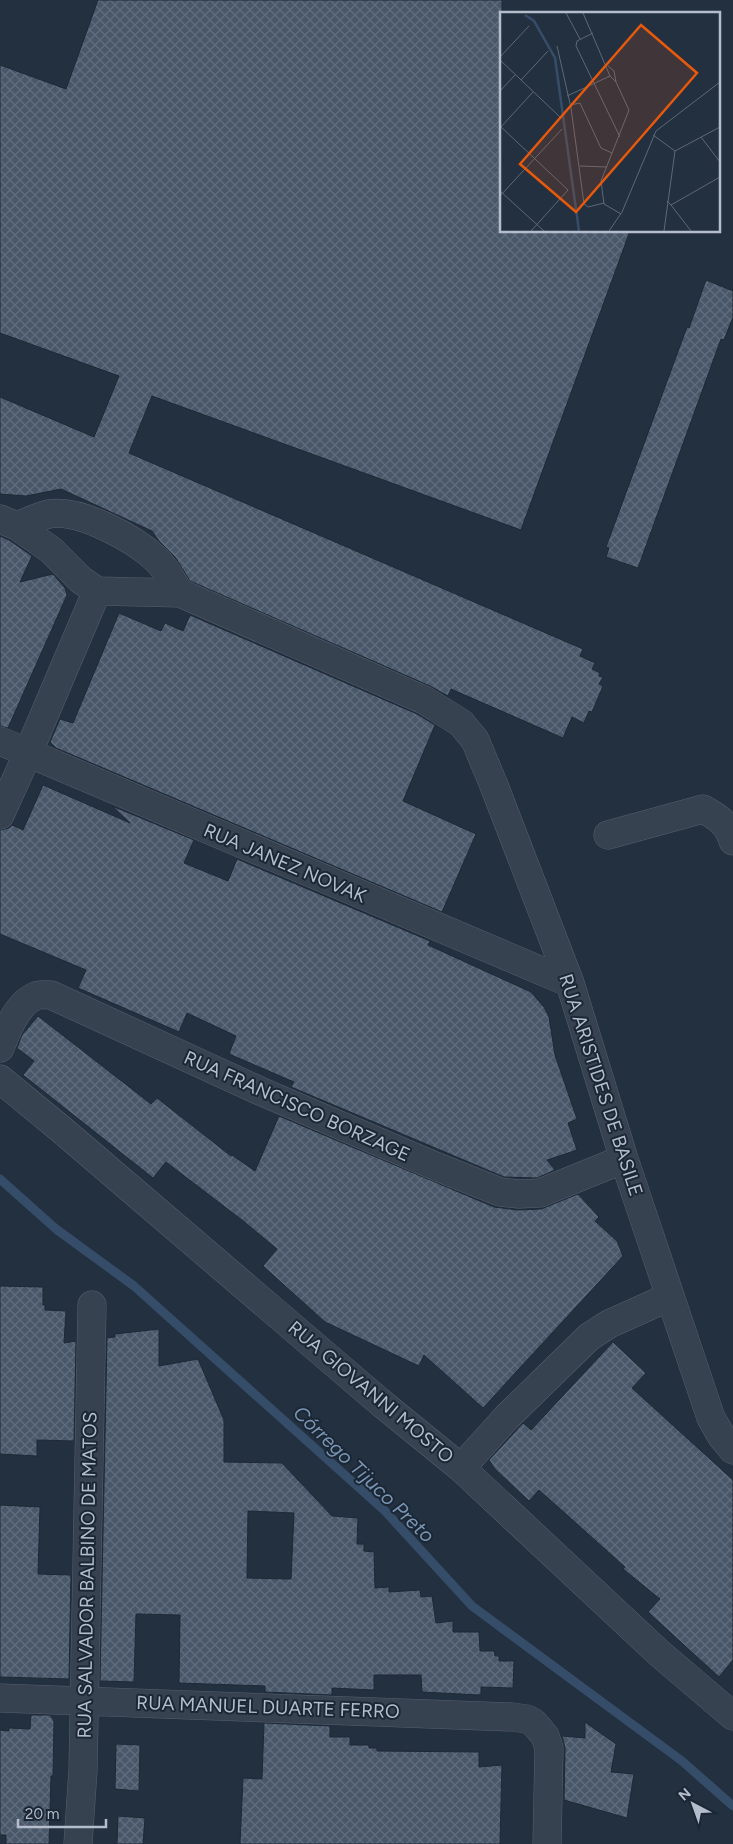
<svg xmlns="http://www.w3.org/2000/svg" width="733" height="1844" font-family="Figtree,sans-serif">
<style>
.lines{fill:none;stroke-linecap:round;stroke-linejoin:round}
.stream{stroke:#354d68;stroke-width:9}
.building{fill:url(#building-cross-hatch);stroke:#1e2937;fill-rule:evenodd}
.minor-casing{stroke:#55606e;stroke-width:29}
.minor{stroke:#374250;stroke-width:28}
.labels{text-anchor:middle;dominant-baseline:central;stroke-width:4;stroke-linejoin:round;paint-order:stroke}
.street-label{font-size:19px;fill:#b3bdcb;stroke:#1c2735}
.water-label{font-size:20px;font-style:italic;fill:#7995b4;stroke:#1c2735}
.inset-river{fill:none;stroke:#354d68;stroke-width:2.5}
.inset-road{fill:none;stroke:#5d6878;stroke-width:1}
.view{fill:#e8590c;fill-opacity:0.15;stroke:#e8590c;stroke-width:2.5}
.inset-edge{fill:none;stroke:#b3bdcb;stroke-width:2.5}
</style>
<defs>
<pattern id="building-cross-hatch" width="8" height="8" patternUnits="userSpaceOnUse" patternTransform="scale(1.25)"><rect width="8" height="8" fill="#485769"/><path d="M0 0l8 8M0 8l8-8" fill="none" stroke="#606d7d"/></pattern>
</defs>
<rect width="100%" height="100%" fill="#233040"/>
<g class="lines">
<path class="stream" d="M0,1179L56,1229L134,1286L385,1511L472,1606L682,1761L733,1806"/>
</g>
<path class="building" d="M98,0H502V231H630L521,530L152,396L129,453L583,649L580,656L595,663L592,669L600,673L599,676L603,677L599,684L603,686L592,712L589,711L584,723L572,717L563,738L451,689L448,696L430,686L190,581L175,557L159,541L152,531L61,489L26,496L0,494V397L94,437L119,376L0,333V65L66,89Z
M706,280L733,291V317L724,340L721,339L638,568L606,557L609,548L606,547L687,327L689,328Z
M0,536L9,540L32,556L20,582L53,574L65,588L67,595L8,728L0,726Z
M119,613L161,631L165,623L183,631L190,615L417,714L435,725L403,801L476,834L442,912L56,748L50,742L60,719L73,723Z
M43,785L130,823L112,806L194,840L184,863L228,881L237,859L430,941L428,945L531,992L544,1007L549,1017L555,1055L577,1119L568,1123L577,1150L547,1160L555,1170L537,1178L504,1177L291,1087L294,1082L229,1054L236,1036L187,1013L179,1032L78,988L86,970L0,934V830L9,828L12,825L23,830Z
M38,1016L151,1104L157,1098L231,1156L232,1155L255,1171L279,1116L494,1207L518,1210L541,1209L578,1194L599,1217L595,1221L617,1241L623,1256L483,1408L424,1355L419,1366L325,1322L263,1266L277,1249L242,1220L166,1162L153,1178L23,1075L34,1061L17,1048L22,1035Z
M0,1286L43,1287V1305H45V1310L66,1311L64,1343L76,1341L74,1441L37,1440V1456L0,1454Z
M159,1329V1366L198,1359L224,1420V1462L282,1463L332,1516L358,1518L357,1544H364V1551L374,1552L375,1588L389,1587V1592L420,1590L421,1597L432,1596L436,1623L453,1621V1632H479L480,1651H494L495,1656H499V1661H514L513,1688L481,1687V1694L479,1695L422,1692L421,1675H374V1690L332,1688V1695L265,1692V1686L179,1683L180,1615L136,1614L134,1682L100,1681L107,1338L115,1337V1334ZM248,1511L294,1513L291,1579L247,1578Z
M613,1342L646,1373L632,1388L733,1480V1660L719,1677L648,1612L660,1599L623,1569L625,1567L539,1490L529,1501L495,1469L489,1460L523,1423L531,1430Z
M0,1505L40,1507L38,1574L71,1575L69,1679L0,1677Z
M31,1715H50L54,1721L53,1776H51L49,1844H6V1835H0V1730L9,1731V1728L30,1729Z
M585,1722L616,1744L611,1772L634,1774L627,1818L564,1800L565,1748L562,1736L585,1738Z
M264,1723L330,1726V1737H350V1745H369V1748H377V1751L479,1752V1767L502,1765L500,1844H240L243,1778L262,1779Z
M116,1744L140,1745L139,1791L115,1789Z
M118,1816L145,1818L143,1844H117Z"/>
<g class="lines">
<g class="minor-casing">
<path id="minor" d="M0,519L17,526L51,550L81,580L97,591L180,593L424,700L461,723L475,740L493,783L570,983L624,1159L711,1418L722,1437L733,1450
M17,526C27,522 39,516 49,514C79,508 135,539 156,559C166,568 173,583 180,593
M0,741L570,983
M0,815L28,753L97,591
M608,835L703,809C718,817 728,824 733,841
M0,1048C7,1031 17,1003 36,996C40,994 46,995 51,995L260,1091L435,1166L500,1192L519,1194L540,1193L624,1159
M0,1079L62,1130L380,1402L461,1468L659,1653L733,1716
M461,1468L507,1417L589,1337L609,1324L669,1297
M0,1698L512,1717L527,1719L534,1723L545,1736L549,1748L547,1844
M78,1844L83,1770L92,1305"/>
</g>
<use href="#minor" class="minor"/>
</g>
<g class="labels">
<g class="street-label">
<text transform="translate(285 863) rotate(23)">RUA JANEZ NOVAK</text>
<text transform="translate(601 1085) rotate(72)">RUA ARISTIDES DE BASILE</text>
<text transform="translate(297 1106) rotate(24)">RUA FRANCISCO BORZAGE</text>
<text transform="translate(371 1392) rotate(40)">RUA GIOVANNI MOSTO</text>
<text transform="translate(87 1575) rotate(-89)">RUA SALVADOR BALBINO DE MATOS</text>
<text transform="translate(268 1707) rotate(2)">RUA MANUEL DUARTE FERRO</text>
</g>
<g class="water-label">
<text transform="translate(364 1474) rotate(44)">Córrego Tijuco Preto</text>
</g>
</g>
<g transform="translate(500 12)">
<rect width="220" height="220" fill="#233040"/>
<path class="inset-river" d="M25,3L34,9L55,46L79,219"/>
<path class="inset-road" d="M66,1L80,27M83,1L110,64L116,70L129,98L101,169L104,192L121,202M93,21L77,29L76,34L120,125M57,34L71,96L84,192L88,195L104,191M0,45L29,14M0,48L60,105M108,54L114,59L116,70M21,68L48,39M0,79L15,63M67,84L110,64M70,93L80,91L101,136L112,141M0,114L68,178L31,219M0,116L33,80M153,123L175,139M201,125L220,150M175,139L220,115M80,154L107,155M0,179L44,219M0,184L62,117M167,189L171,193L220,165M171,193L191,219M109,219L122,200L156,119L220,70M164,219L175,139"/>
<path class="view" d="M141,13L197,61L76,200L20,152Z"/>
<rect width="220" height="220" class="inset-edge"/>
</g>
<g transform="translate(693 1804) rotate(319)" stroke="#1c2735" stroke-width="4" paint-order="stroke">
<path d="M0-4L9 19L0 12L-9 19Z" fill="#b3bdcb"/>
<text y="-8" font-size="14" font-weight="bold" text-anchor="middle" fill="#b3bdcb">N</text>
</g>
<path d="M18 1819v8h88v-8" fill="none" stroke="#b3bdcb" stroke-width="2.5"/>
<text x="25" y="1819" font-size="15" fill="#b3bdcb" stroke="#1c2735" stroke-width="4" paint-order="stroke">20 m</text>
</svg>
